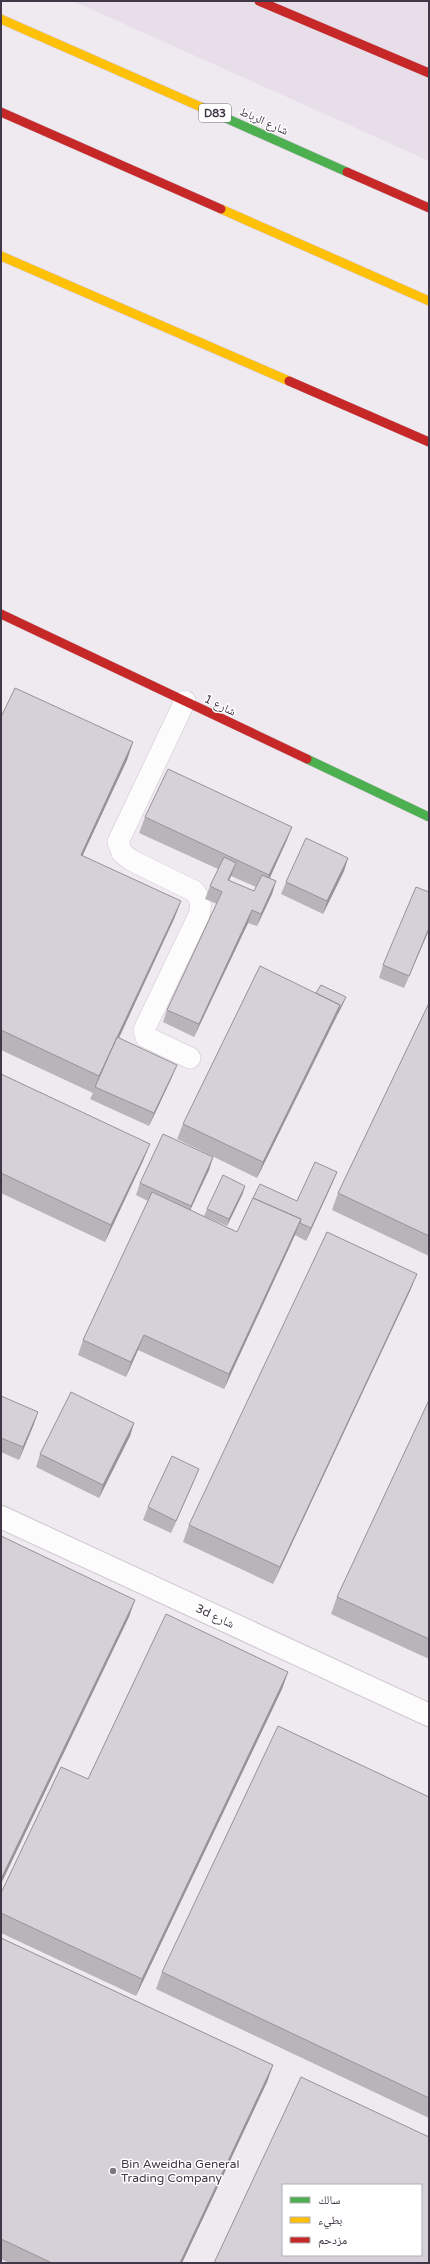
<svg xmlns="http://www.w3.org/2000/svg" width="430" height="2264" font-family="'Varela Round','Noto Naskh Arabic',sans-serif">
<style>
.residential{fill:#e8deea}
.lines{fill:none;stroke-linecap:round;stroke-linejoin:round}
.lane-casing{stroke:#cdc7ce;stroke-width:22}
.street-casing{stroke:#cdc7ce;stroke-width:24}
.fast-casing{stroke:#d4c8d6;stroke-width:10}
.slow-casing{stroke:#d4c8d6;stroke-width:10}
.jam-casing{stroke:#d4c8d6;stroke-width:10}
.lane{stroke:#fdfcfd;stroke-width:21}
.street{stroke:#fdfcfd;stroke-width:22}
.fast{stroke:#4caf50;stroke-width:9}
.slow{stroke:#ffc107;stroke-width:9}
.jam{stroke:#c62828;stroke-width:9}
.wall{fill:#b8b4ba;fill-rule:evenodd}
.shaded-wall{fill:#969297}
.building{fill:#d6d1d8;stroke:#969297;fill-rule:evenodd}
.poi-dot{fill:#7e7682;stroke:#fff;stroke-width:1.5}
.labels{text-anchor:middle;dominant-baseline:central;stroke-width:3;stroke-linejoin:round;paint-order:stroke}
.shield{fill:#fff;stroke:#7a737e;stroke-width:1}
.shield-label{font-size:11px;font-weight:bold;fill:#413746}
.street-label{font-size:12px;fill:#413746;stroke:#fff}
.poi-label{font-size:12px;fill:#413746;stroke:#fff;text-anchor:start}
</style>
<rect width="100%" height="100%" fill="#efeaf0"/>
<path class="residential" d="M73,1H429V161Z"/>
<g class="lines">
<g class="lane-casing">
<path id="lane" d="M185,701L118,842L122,853L131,860L194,891C201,900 202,905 199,915L144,1030L146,1037L190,1058"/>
</g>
<g class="street-casing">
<path id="street" d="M1,1517L429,1715"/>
</g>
<g class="fast-casing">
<path id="fast" d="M201,107L347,172
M307,759L429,817"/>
</g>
<g class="slow-casing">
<path id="slow" d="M1,19L201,107
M221,209L429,301
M1,256L289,381"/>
</g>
<g class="jam-casing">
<path id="jam" d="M259,1L429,73
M1,112L221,209
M347,172L429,208
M289,381L429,442
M1,614L307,759"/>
</g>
<use href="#lane" class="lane"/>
<use href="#street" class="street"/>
<use href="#fast" class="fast"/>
<use href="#slow" class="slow"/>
<use href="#jam" class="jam"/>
</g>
<path class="wall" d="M1,717L133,742L127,760L82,856L181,901L174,919L119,1038L172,1077L149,1126L90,1099L93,1093L1,1050Z
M145,817L292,827L286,842L269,878L276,881L272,894L257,926L248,923L194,1037L163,1022L167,1010L217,904L205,899L210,886L218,869L139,833ZM231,876L256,887L254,891L229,880Z
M348,858L344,871L323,914L281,894L286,882Z
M429,930L404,988L379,978L383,965Z
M316,993L343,1004L257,1178L177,1139L183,1124Z
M429,1003V1256L332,1210L338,1193Z
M1,1074L143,1161L105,1242L1,1193Z
M213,1157L209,1170L190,1210L237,1232L297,1201L337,1172L332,1184L306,1241L295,1235L224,1389L138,1350L126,1377L78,1355L83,1340L148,1201L136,1195L140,1183Z
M243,1193L227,1226L204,1216L207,1209Z
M417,1274L410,1291L273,1584L183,1542L189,1525Z
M1,1396L34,1424L19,1460L1,1452Z
M429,1400V1659L331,1614L337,1597Z
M134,1423L130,1436L99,1498L36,1467L40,1454Z
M194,1481L171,1533L143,1520L148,1507Z
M288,1672L282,1689L136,1996L1,1933V1893L88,1779Z
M429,1797V2118L156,1989L162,1972Z
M1,1938L273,2065L267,2082L182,2263H9L1,2259Z"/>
<path class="shaded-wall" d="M133,742L127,760L75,872L81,855Z
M292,827L286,842L264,891L269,875Z
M348,858L344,871L323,914L327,901Z
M236,863L231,876L224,892L228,880Z
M276,881L272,894L257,926L261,914Z
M181,901L174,919L96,1087H95L99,1076Z
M252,910L248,923L194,1037L199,1024Z
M429,928V930L404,988Z
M346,997L343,1004L334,1021L337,1014Z
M340,1005L334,1021L257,1178L263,1162Z
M177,1065L172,1077L149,1126L154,1113Z
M150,1144L143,1161L105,1242L111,1225Z
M213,1157L209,1170L186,1219L191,1206Z
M337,1172L332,1184L306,1241L311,1228Z
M245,1186L243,1193L227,1226L229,1219Z
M301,1219L295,1235L224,1389L229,1374Z
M417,1274L410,1291L273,1584L280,1567Z
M144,1335L138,1350L126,1377L131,1362Z
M38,1412L34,1424L19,1460L23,1447Z
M134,1423L130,1436L99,1498L103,1485Z
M199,1469L194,1481L171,1533L176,1521Z
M135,1600L129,1617L1,1884V1879Z
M288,1672L282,1689L136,1996L142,1979Z
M273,2065L267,2082L182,2263H180Z"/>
<path class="building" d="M15,688L133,742L81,855L181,901L99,1076L1,1030V717Z
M168,769L292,827L269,875L145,817Z
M306,838L348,858L327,901L286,882Z
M224,857L236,863L228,880L254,891L262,875L276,881L261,914L252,910L199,1024L167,1010L222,892L210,886Z
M416,887L429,892V928L409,976L383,965Z
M260,966L340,1005L263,1162L183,1124Z
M321,985L346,997L337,1014L340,1005L316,993Z
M429,1003V1236L338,1193Z
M117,1037L177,1065L154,1113L95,1087Z
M1,1074L150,1144L111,1225L1,1173Z
M163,1134L213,1157L191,1206L140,1183Z
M315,1162L337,1172L311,1228L300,1223L301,1219L253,1198L260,1184L297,1201Z
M223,1175L245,1186L229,1219L207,1209Z
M152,1192L237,1232L253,1198L301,1219L229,1374L144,1335L131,1362L83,1340Z
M327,1232L417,1274L280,1567L189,1525Z
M71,1392L134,1423L103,1485L40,1454Z
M1,1396L38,1412L23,1447L1,1438Z
M429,1400V1639L337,1597Z
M172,1456L199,1469L176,1521L148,1507Z
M1,1536L135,1600L1,1879Z
M166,1614L288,1672L142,1979L1,1913V1893L61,1767L88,1779Z
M278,1726L429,1797V2098L162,1972Z
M1,1938L273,2065L180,2263H52L1,2239Z
M301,2077L429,2137V2263H214ZM283,2185H421V2255H283Z"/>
<circle class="poi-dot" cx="113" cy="2171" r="4"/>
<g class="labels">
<rect class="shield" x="199" y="104" width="32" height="18" rx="3"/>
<g class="shield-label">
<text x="215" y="113">D83</text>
</g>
<g class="street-label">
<text transform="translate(264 121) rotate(24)">شارع الرباط</text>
<text transform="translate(220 705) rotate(26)">شارع 1</text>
<text transform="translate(215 1616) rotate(25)">3d شارع</text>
</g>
<g class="poi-label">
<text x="121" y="2164">Bin Aweidha General<tspan x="121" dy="14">Trading Company</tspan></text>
</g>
</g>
<rect width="430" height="2264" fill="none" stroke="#413746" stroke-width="4"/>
<rect x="282" y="2184" width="140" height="72" fill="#ffffff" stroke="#b3afb5"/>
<rect x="290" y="2197" width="20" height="6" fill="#4caf50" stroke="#b3afb5"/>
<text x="318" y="2204" font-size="12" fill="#413746">سالك</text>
<rect x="290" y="2217" width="20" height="6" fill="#ffc107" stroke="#b3afb5"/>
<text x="318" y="2224" font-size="12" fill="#413746">بطيء</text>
<rect x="290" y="2237" width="20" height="6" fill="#c62828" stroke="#b3afb5"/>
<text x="318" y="2244" font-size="12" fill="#413746">مزدحم</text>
</svg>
